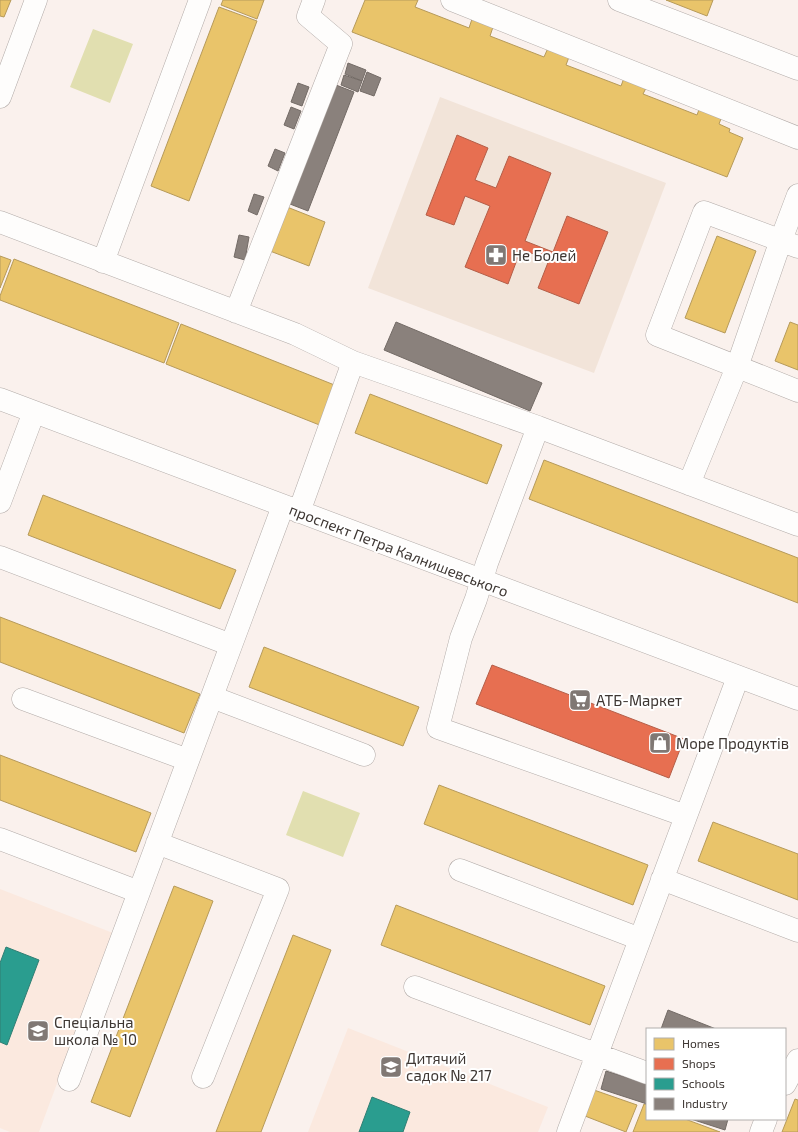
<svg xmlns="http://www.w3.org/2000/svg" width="798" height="1132" font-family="'Exo 2',sans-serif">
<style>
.built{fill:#fbe9df}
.medical{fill:#f2e4d9}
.green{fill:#e1dfb0}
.homes{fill:#e9c46a;stroke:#b69a5a}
.shops{fill:#e76f51;stroke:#b45e48}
.schools{fill:#2a9d8f;stroke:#307e73}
.industry{fill:#8a817c;stroke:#736b66}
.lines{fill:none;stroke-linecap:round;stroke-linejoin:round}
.minor-casing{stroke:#b2aba8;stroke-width:23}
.minor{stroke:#fefdfc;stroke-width:22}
.labels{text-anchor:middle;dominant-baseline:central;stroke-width:4;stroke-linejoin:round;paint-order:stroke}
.poi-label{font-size:15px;fill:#3e3733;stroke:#fff;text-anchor:start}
.street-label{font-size:15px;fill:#3e3733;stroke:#fff}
</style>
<rect width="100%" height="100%" fill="#faf1ed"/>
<path class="built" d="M0,889L113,933L39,1132H10L0,1128Z
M348,1028L548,1107L538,1132H308Z"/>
<path class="medical" d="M440,97L666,183L594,373L368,288Z"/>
<path class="green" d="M93,29L133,44L110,103L70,87Z
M303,791L360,813L343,857L286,835Z"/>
<path class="homes" d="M0,0H11L4,17L0,16Z
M223,0H264L257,19L221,5Z
M365,0H418L415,7L469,28L472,19L493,27L490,36L544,57L548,48L569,57L566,65L621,86L624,78L647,86L643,94L697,115L700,107L722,116L719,124L730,129L729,132L743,138L727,177L352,32Z
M666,0H713L707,16Z
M219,7L257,21L189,201L151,186Z
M287,207L325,222L309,266L270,251Z
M717,236L756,251L725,333L685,318Z
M0,256L11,260L0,288Z
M14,259L179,323L164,363L0,300V296Z
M790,322L798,325V370L775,361Z
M181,324L337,386L322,426L166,364Z
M370,394L502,445L487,484L355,433Z
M544,460L798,558V603L529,499Z
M43,495L236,570L220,609L28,535Z
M0,617L200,694L184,733L0,662Z
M264,647L419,707L403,746L249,687Z
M0,755L151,813L136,852L0,800Z
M439,785L648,865L633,905L424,824Z
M713,822L798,854V900L698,861Z
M174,886L213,901L130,1117L91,1102Z
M396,905L605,986L590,1025L381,945Z
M293,935L331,950L261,1132H216Z
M594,1090L637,1105L626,1132L585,1116Z
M795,1099L798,1100V1132H782Z
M644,1104L647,1105V1119H685L720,1132H633Z"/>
<path class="shops" d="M457,135L488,148L475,180L496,188L509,156L551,173L525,241L553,252L567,216L608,232L579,304L538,288L549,260L521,249L508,284L465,267L490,206L465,196L454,225L426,215Z
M492,665L684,739L669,778L476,704Z"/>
<path class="schools" d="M6,947L39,960L7,1045L0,1042V963Z
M372,1097L410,1112L403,1132H359Z"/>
<path class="industry" d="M348,63L366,70L362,81L345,74Z
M367,72L381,78L374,96L360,91Z
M344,75L362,81L358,92L341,85Z
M298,83L309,87L302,106L291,102Z
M336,85L354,92L308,211L290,204Z
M291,107L301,111L294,129L284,125Z
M275,149L285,153L278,171L268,166Z
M254,194L264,197L257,215L248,211Z
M239,235L249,237L245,260L234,257Z
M396,322L542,383L530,411L384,350Z
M668,1010L716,1029H661Z
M606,1071L647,1084V1104L601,1089Z
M691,1119H728L725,1130Z"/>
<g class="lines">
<g class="minor-casing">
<path id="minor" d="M452,0L798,138
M619,0L798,69
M0,97L36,0
M0,222L295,334L353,362L538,427L798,525
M798,247L704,212L657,335L798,391
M103,262L200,0
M236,312L341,44L308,16L314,0
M0,399L798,699
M538,427L487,563L476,599L461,638L438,728L686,816
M689,484L737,367L781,240L798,195
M0,502L34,412
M299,512L353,362
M0,557L231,645
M212,697L364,755
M23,699L188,760
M0,839L139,892
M157,843L278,889L203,1077
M460,870L640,939
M662,879L798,931
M415,987L647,1073
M69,1080L283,506
M785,1084L798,1060
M568,1132L738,677
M761,1132L766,1119"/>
</g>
<use href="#minor" class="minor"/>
</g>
<defs>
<g id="pharmacy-square" transform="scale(1.15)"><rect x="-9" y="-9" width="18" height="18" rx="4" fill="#807874" stroke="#fff"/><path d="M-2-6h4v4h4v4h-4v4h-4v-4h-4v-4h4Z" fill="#fff"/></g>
<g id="supermarket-square" transform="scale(1.15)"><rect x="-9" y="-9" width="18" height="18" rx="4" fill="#807874" stroke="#fff"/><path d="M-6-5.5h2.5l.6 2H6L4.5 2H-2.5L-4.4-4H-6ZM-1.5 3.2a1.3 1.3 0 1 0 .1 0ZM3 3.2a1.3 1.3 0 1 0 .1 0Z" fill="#fff"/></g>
<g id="shop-square" transform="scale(1.15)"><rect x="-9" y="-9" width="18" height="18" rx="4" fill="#807874" stroke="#fff"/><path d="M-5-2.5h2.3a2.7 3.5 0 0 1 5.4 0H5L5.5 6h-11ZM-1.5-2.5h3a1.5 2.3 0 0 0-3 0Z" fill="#fff"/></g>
<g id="school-square" transform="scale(1.15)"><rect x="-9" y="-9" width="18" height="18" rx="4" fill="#807874" stroke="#fff"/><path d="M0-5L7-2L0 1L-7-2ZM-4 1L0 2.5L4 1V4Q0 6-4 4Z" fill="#fff"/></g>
</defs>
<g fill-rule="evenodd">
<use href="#pharmacy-square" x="496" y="255"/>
<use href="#supermarket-square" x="580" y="700"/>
<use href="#shop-square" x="660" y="743"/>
<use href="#school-square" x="38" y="1031"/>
<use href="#school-square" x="391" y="1067"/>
</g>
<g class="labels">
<g class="poi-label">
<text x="512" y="255">Не Болей</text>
<text x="596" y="700">АТБ-Маркет</text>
<text x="676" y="743">Море Продуктiв</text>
<text x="54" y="1022">Спеціальна<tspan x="54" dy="17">школа № 10</tspan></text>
<text x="406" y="1058">Дитячий<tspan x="406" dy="17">садок № 217</tspan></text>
</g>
<g class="street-label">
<text transform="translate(399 550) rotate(21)">проспект Петра Калнишевського</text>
</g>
</g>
<rect x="646" y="1028" width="140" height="92" fill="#ffffff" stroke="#b2afad"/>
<rect x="654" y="1038" width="20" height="12" fill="#e9c46a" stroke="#b2afad"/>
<text x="682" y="1048" font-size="12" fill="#3e3733">Homes</text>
<rect x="654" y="1058" width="20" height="12" fill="#e76f51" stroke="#b2afad"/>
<text x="682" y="1068" font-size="12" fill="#3e3733">Shops</text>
<rect x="654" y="1078" width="20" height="12" fill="#2a9d8f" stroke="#b2afad"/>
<text x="682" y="1088" font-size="12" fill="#3e3733">Schools</text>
<rect x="654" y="1098" width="20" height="12" fill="#8a817c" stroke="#b2afad"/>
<text x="682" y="1108" font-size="12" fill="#3e3733">Industry</text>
</svg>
